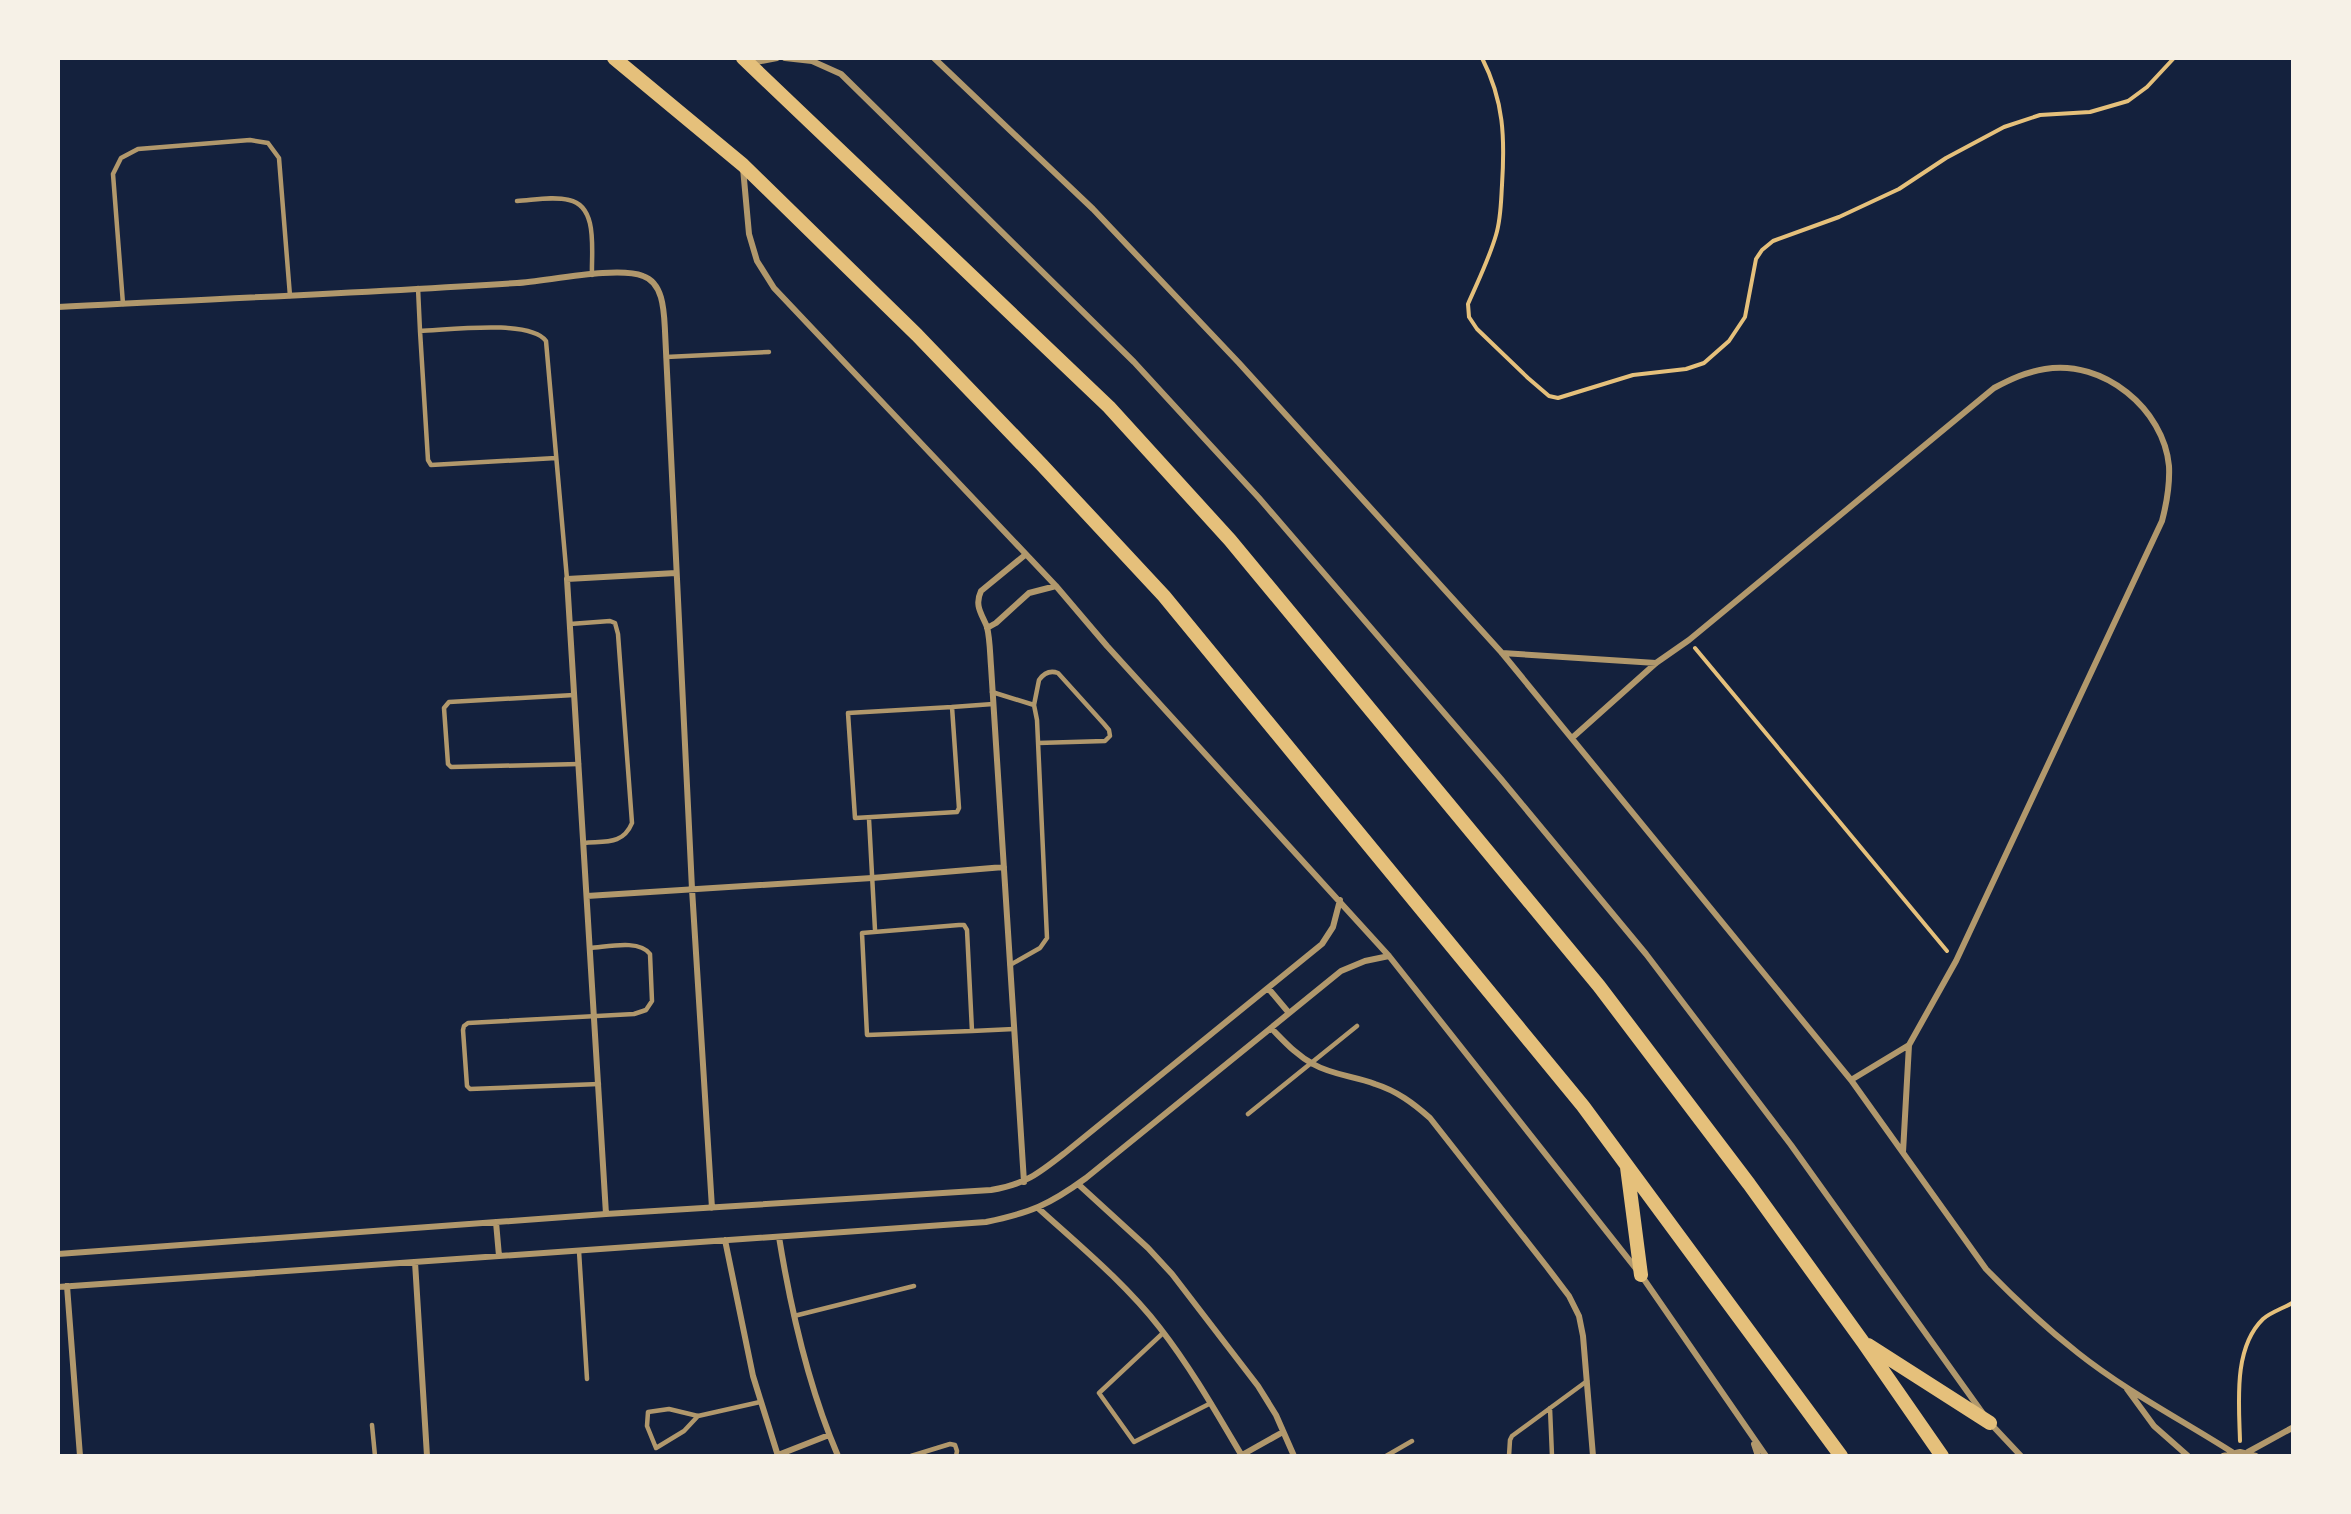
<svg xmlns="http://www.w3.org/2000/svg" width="2351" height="1514" font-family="'DM Sans',sans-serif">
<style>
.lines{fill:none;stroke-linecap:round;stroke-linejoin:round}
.path{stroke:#e5c07b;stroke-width:4}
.service{stroke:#b1986c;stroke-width:4.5}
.minor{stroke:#b1986c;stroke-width:6}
.primary{stroke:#e5c07b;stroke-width:14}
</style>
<rect width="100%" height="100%" fill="#14213d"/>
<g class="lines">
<path class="path" d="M1482,58C1504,101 1505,138 1502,185C1501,201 1501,219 1496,235C1489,259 1478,281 1468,304L1469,317L1477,329L1528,378L1549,396L1558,398L1633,375L1686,369L1704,363L1729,341L1745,317L1756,259L1762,250L1773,241L1839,217L1899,189L1946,158L2004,127L2040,115L2090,112L2128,101L2147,87L2174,58
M1695,648L1947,951
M2240,1441C2239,1403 2233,1348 2263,1319C2271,1312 2284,1308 2292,1303"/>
<path class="service" d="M517,201C534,200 553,196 569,200C599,206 591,253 592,275
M418,288L420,331
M123,304L113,174L121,158L138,149L250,140L268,143L279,158L290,296
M666,357L769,352
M556,458L431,465L428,460L420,331C448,330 530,319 546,341L567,579
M570,624L610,621L615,623L618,634L632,823C623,845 605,841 584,843
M992,692L1034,705L1037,720L1047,938L1040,948L1010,965
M574,695L449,702L444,708L448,764L451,767L579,764
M1034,705L1039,680C1044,673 1050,670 1058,673L1104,724L1109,730L1110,736L1105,741L1038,743
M952,707L959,808L957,812L855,818L848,713Z
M952,707L993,704
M869,819L875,930
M959,925H964L967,930L972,1031L867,1035L862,933Z
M590,948C607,947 639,939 650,954L652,1001L646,1010L634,1014L468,1023L464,1026L463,1030L467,1086L470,1089L599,1084
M972,1031L1014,1029
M1248,1114L1357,1026
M579,1251L587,1379
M794,1316L914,1286
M1163,1333L1099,1393L1134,1442L1211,1403
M1550,1408L1552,1456
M698,1416L684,1431L656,1448L647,1426L648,1412L669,1409L698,1416L760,1402
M372,1425L375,1456
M911,1456L950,1444L955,1445L957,1451L956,1456
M1386,1456L1412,1441
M1509,1456L1510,1440L1512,1436L1587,1381"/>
<path class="minor" d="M785,58L812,61L841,74L1134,362L1259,498L1501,779L1646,954L1791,1145L1984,1415
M934,58L1093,209L1239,363L1502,653L1851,1080L1986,1269C2015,1299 2045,1327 2078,1353C2126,1391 2180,1419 2232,1452
M751,63L777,58
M743,168L749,234L757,261L774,288L1056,586L1107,646L1389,956L1641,1275L1766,1456
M58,307C211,299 364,293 517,283C548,281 617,266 643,276C664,283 664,313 665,331L692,889L712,1208
M987,628L996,623L1029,593L1056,586
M1502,653L1656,663
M1572,738L1656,663L1689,640L1994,388C2011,379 2026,372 2045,369C2103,359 2164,409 2169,466C2170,486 2167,502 2162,521L1956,961L1909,1045L1903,1152
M587,896L872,878L1004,867
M1268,988L1289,1013
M1271,1028C1284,1041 1296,1055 1313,1064C1332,1075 1354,1076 1375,1084C1397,1091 1413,1103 1430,1118L1547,1267L1569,1296L1579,1316L1583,1336L1593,1456
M1851,1080L1909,1045
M1024,1182L991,666C990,654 990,639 987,627C982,614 974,606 981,591L1025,555
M1078,1184L1148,1248L1172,1274L1258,1386L1276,1415L1294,1456
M1038,1208C1080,1246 1125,1283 1160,1328C1191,1368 1216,1412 1242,1456
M606,1214L567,579L676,573
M496,1222L499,1256
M779,1237C791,1311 808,1386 838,1456
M725,1240L753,1376L778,1456
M58,1254L606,1214L991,1190C1026,1184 1038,1174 1066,1152L1322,944L1333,927L1340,900
M415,1262L427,1456
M67,1286L80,1456
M58,1287L986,1222C1030,1213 1049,1205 1086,1178L1341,971L1365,961L1389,956
M2127,1389L2154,1426L2188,1456
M1990,1423L2021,1456
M1754,1444L1758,1456
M2248,1452L2292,1428
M778,1455L829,1435
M1242,1455L1283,1432
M2223,1456L2240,1452L2256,1456"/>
<path class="primary" d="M614,58L743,165L917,335L1042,465L1164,596L1583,1106L1841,1456
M743,58L1109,407L1230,540L1599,986L1749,1184L1863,1342L1942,1456
M1627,1167L1641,1275
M1868,1345L1990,1423"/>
</g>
<rect width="2351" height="1514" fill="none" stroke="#f6f1e7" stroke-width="120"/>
</svg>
